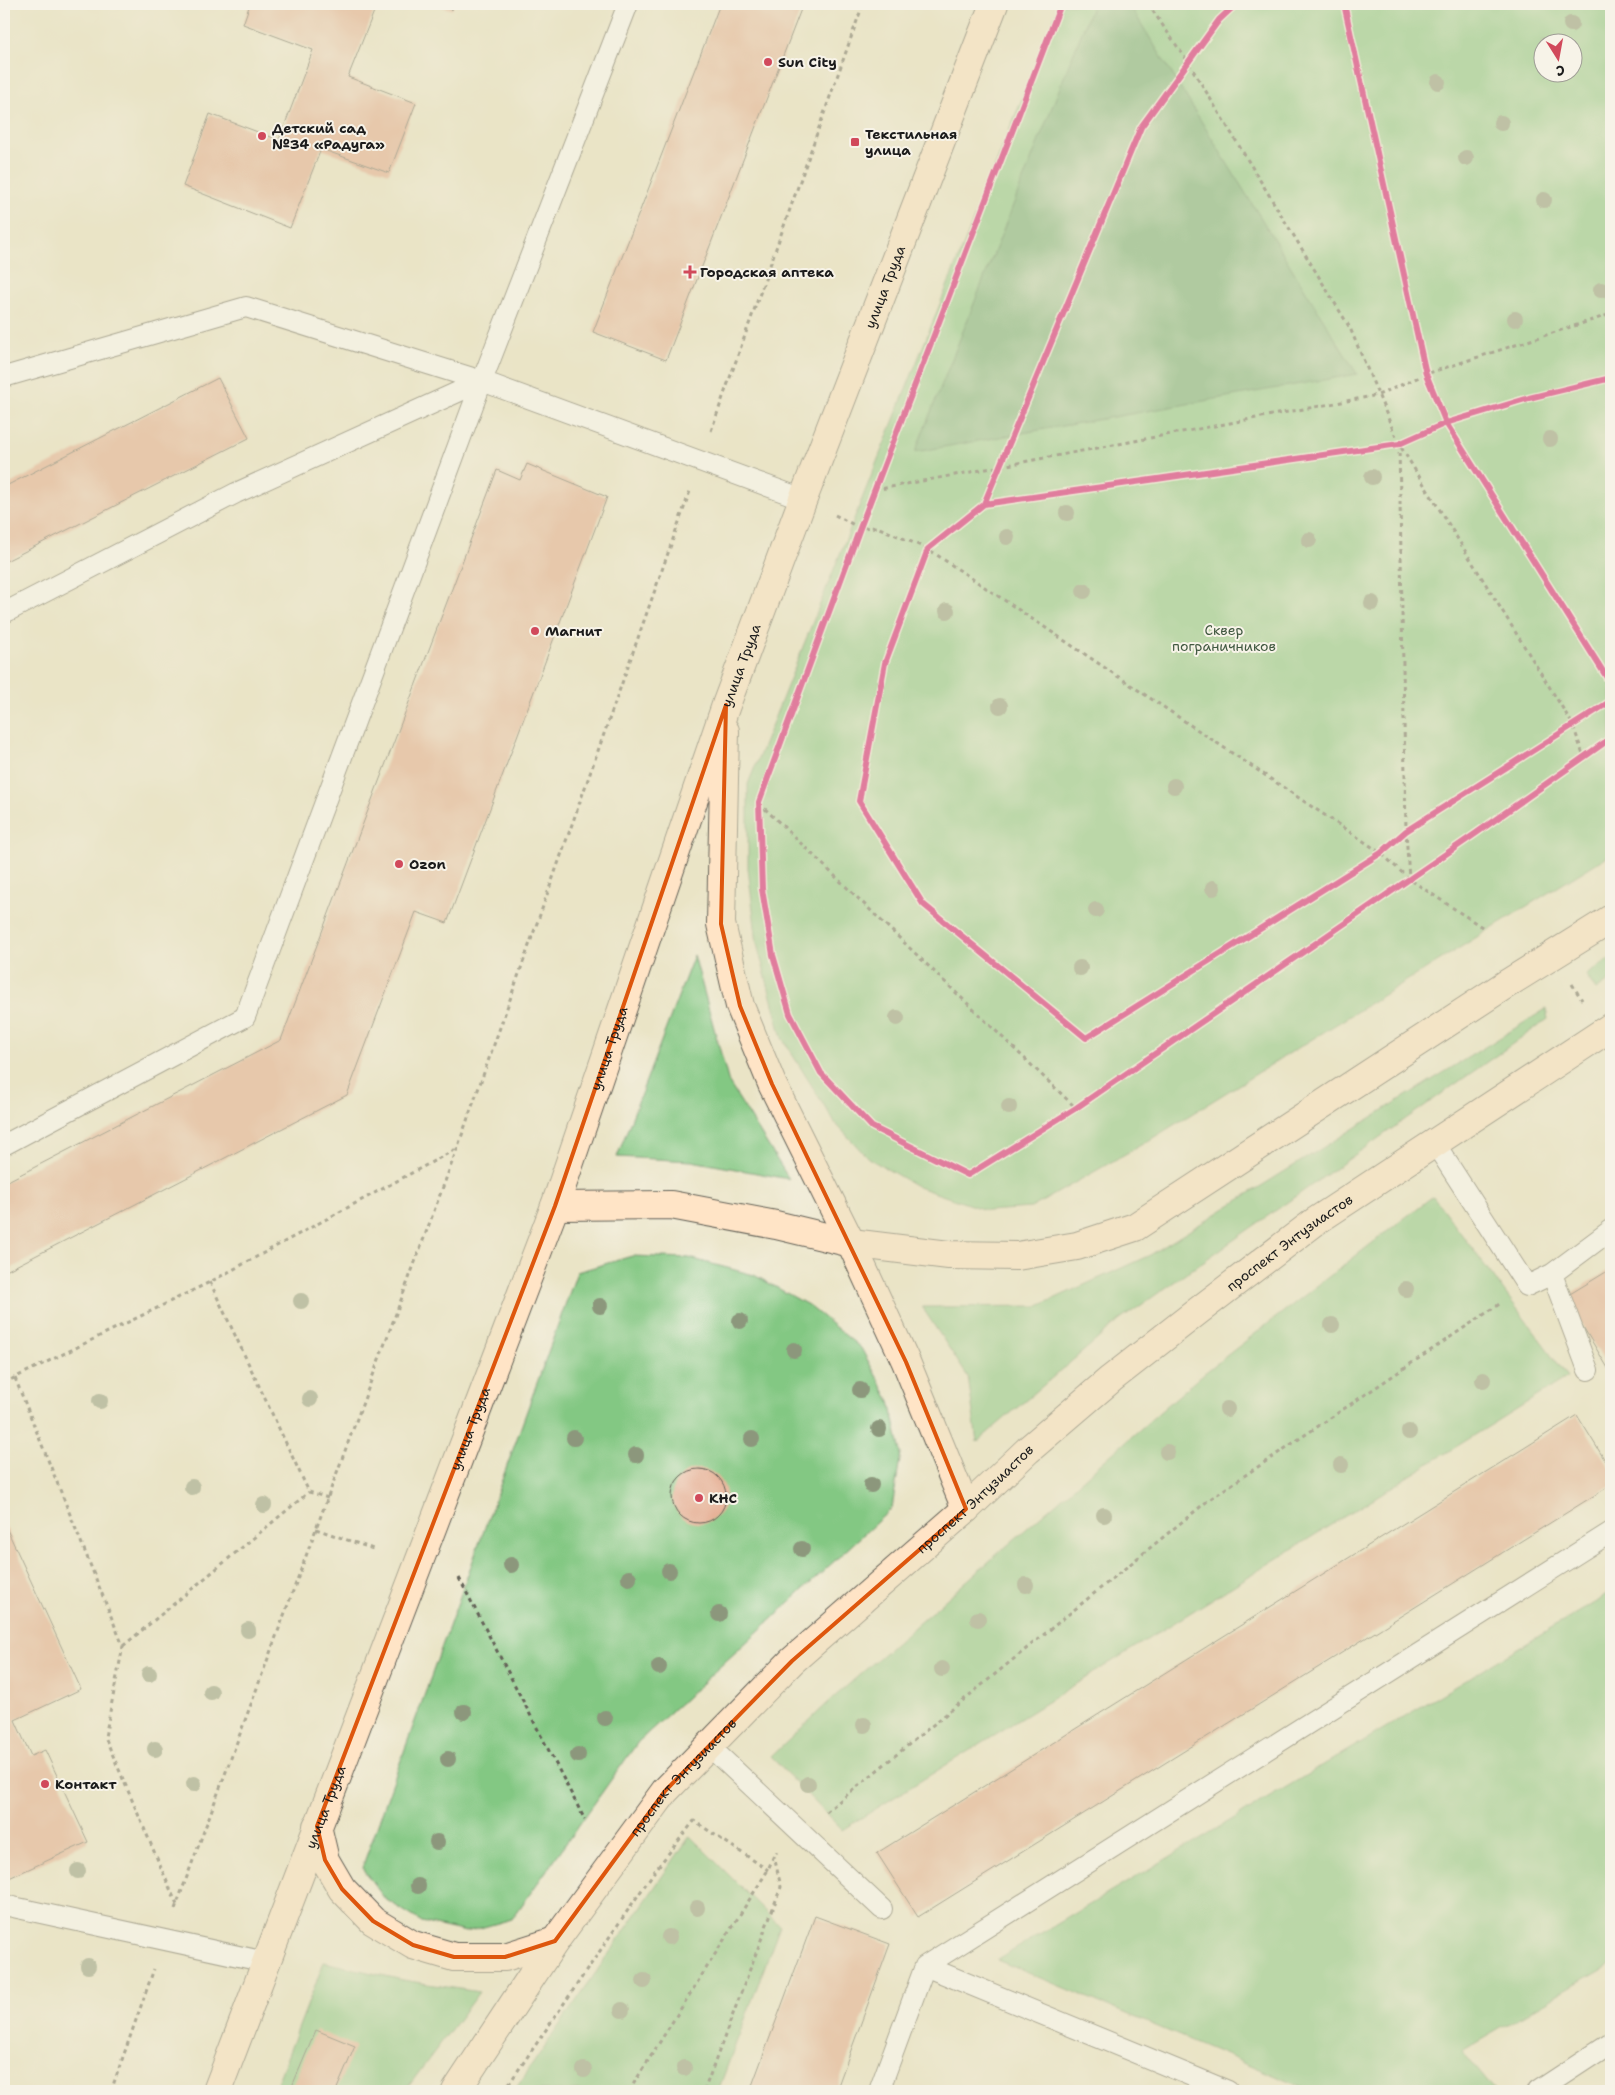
<svg xmlns="http://www.w3.org/2000/svg" width="1615" height="2095" font-family="'Shantell Sans',sans-serif">
<style>
.green{fill:#83c883;stroke:#507250;fill-rule:evenodd}
.forest{fill:#6aac71;stroke:#436446}
.building{fill:#e4a78b}
.lines{fill:none;stroke-linecap:round;stroke-linejoin:round}
.service-casing{stroke:#646258;stroke-width:22}
.secondary-casing{stroke:#646258;stroke-width:30}
.path{stroke:#646258;stroke-width:3;stroke-dasharray:4 4;stroke-linecap:butt}
.service{stroke:#fff;stroke-width:20}
.secondary{stroke:#ffe4c6;stroke-width:28}
.cycleway-casing{stroke:#f7f3e8;stroke-width:9}
.cycleway{stroke:#d6006c;stroke-width:6}
.tree{fill:#8c977c}
.marked{fill:none;stroke:#de560d;stroke-width:4;stroke-linejoin:round}
.poi-dot{fill:#d1495b;stroke:#f7f3e8;stroke-width:2}
.labels{text-anchor:middle;dominant-baseline:central;stroke-width:4;stroke-linejoin:round;paint-order:stroke}
.poi-label{font-size:14px;font-weight:bold;fill:#1c1c1c;stroke:#f7f3e8;text-anchor:start}
.street-label{font-size:14px;fill:#1c1c1c;stroke:#f7f3e8}
.park-label{font-size:14px;fill:#405840;stroke:#f7f3e8}
</style>
<rect width="100%" height="100%" fill="#f7f3e8"/>
<filter id="ink" filterUnits="userSpaceOnUse"><feTurbulence type="fractalNoise" baseFrequency=".02" numOctaves="2"/><feDisplacementMap in="SourceGraphic" scale="10" xChannelSelector="R" yChannelSelector="G"/><feConvolveMatrix kernelMatrix="1 2 1 2 8 2 1 2 1" color-interpolation-filters="sRGB"/></filter>
<filter id="wash" filterUnits="userSpaceOnUse"><feTurbulence type="fractalNoise" baseFrequency=".0096" numOctaves="4" result="noise"/><feDisplacementMap in="SourceGraphic" scale="20" xChannelSelector="R" yChannelSelector="G"/><feGaussianBlur stdDeviation="1.12" result="paint"/><feColorMatrix in="noise" values="0 0 0 0 0 0 0 0 0 0 0 0 0 0 0 0 0 1.4 0 .05"/><feComposite in="paint" operator="in"/></filter>
<g filter="url(#wash)">
<rect width="100%" height="100%" fill="#eae4c6"/>
<path class="green" d="M1060,4H1611V854L1148,1141L1031,1208L988,1211L918,1187L868,1158L835,1123L782,1038L757,944L748,868V784ZM1542,42H1572V72H1542Z
M694,955L729,1083L789,1179L692,1161L617,1157Z
M1611,958V980L1596,990L1586,975Z
M1546,1009L1548,1019L1120,1320L977,1442L968,1377L922,1307L1038,1306L1150,1255Z
M1433,1196L1568,1377L842,1830L771,1757L832,1699L1203,1374Z
M632,1256L689,1258L754,1275L808,1305L861,1348L890,1401L901,1453L892,1508L638,1742L512,1919L466,1932L422,1922L385,1899L362,1868L577,1272Z
M1611,1593V1964L1462,2051L1495,2091H1312L997,1960Z
M690,1836L780,1926L718,2091H514Z
M324,1962L403,1980L479,1992L405,2091H274Z"/>
<path class="forest" d="M1093,4H1129L1357,374L915,452Z"/>
<g id="blocks">
<path class="building" d="M250,4H377L348,77L416,103L389,173L321,149L290,228L183,186L210,114L279,140L313,50L243,24Z
M435,4H454L452,10Z
M720,4H803L666,360L593,332Z
M218,378L249,438L4,562V487Z
M527,464L607,497L447,923L416,912L347,1095L4,1272V1183L281,1040L497,470L520,480Z
M1611,1269V1373L1565,1297Z
M1577,1415L1611,1470V1485L918,1917L877,1853Z
M672 1496a27 27 0 1 1 54 0a27 27 0 1 1-54 0Z
M4,1523L81,1689L15,1720L31,1756L45,1750L88,1842L9,1878L4,1866Z
M815,1916L890,1944L836,2091H750Z
M316,2030L355,2046L336,2091H290Z"/>
</g>
</g>
<g filter="url(#ink)">
<use href="#blocks" fill-opacity="0" stroke="#646258" stroke-width="1"/>
<g class="lines">
<g class="service-casing">
<path id="service" d="M4,377L246,307L482,381
M4,613L236,493L482,381L803,499
M1434,1142L1527,1286L1552,1274L1588,1370
M4,1145L245,1017L482,381L628,4
M1552,1274L1611,1230
M709,1746L882,1909
M4,1905L266,1962
M925,1966L1228,2091
M879,2091L925,1966L1611,1532
M1538,2091L1611,2043"/>
</g>
<g class="secondary-casing">
<g id="secondary">
<path d="M725,731L721,924L740,1006L772,1084L851,1243L906,1362L966,1509"/>
<path d="M555,1206L671,1205L776,1225L851,1243L949,1255L1017,1256L1077,1246L1135,1227L1505,985L1611,919"/>
<path d="M317,1826L325,1860L342,1889L373,1921L413,1945L454,1957H505L555,1941"/>
<path id="s1" d="M217,2091L555,1206L726,705L803,499L994,4"/>
<path id="s2" d="M456,2091L555,1941L665,1791L792,1661L966,1509L1028,1450L1111,1379L1198,1311L1316,1221L1611,1027"/>
</g>
</g>
<path class="path" d="M1148,4L1188,62L1350,328L1399,444L1573,725L1584,758
M711,431L863,4
M1399,445L1406,831L1409,879
M875,490L1378,395L1426,374L1611,314
M835,515L860,528L877,527L928,549L1381,853L1409,879L1485,929
M759,803L1076,1108
M1572,984L1582,1000
M210,1282L309,1492L328,1498
M15,1378L123,1646L105,1737L177,1905
M4,1383L210,1282L456,1149
M316,1529L376,1550
M459,1578L585,1820
M123,1646L309,1492
M826,1812L1210,1499L1501,1303
M175,1909L457,1149L690,491
M111,2091L154,1969
M504,2091L654,1872L694,1821L768,1870
M629,2091L768,1870L774,1855L777,1852
M704,2091L781,1887L774,1856"/>
<use href="#service" class="service"/>
<use href="#secondary" class="secondary"/>
<g class="cycleway-casing">
<path id="cycleway" d="M1061,4L860,528L759,802L762,889L773,955L790,1014L821,1073L872,1127L968,1175L1076,1108L1475,834L1611,738
M1344,4L1426,374L1446,423L1611,684
M1611,378L1529,398L1446,423L1399,444L984,504L928,549L885,663L859,801L923,904L1086,1038L1381,853L1406,831L1611,701
M984,504L1141,127L1219,20L1236,4"/>
</g>
<use href="#cycleway" class="cycleway"/>
</g>
<g class="tree">
<circle cx="1571" cy="24" r="8"/>
<circle cx="1438" cy="82" r="8"/>
<circle cx="1501" cy="123" r="8"/>
<circle cx="1466" cy="158" r="8"/>
<circle cx="1544" cy="200" r="8"/>
<circle cx="1601" cy="290" r="8"/>
<circle cx="1515" cy="319" r="8"/>
<circle cx="1550" cy="439" r="8"/>
<circle cx="1372" cy="477" r="8"/>
<circle cx="1067" cy="513" r="8"/>
<circle cx="1007" cy="537" r="8"/>
<circle cx="1309" cy="540" r="8"/>
<circle cx="1084" cy="591" r="8"/>
<circle cx="1372" cy="603" r="8"/>
<circle cx="947" cy="611" r="8"/>
<circle cx="1000" cy="706" r="8"/>
<circle cx="1174" cy="786" r="8"/>
<circle cx="1213" cy="888" r="8"/>
<circle cx="1096" cy="910" r="8"/>
<circle cx="1080" cy="968" r="8"/>
<circle cx="897" cy="1018" r="8"/>
<circle cx="1009" cy="1107" r="8"/>
<circle cx="1406" cy="1289" r="8"/>
<circle cx="301" cy="1301" r="8"/>
<circle cx="600" cy="1306" r="8"/>
<circle cx="740" cy="1321" r="8"/>
<circle cx="1332" cy="1325" r="8"/>
<circle cx="794" cy="1350" r="8"/>
<circle cx="1483" cy="1380" r="8"/>
<circle cx="860" cy="1390" r="8"/>
<circle cx="310" cy="1399" r="8"/>
<circle cx="100" cy="1401" r="8"/>
<circle cx="1227" cy="1409" r="8"/>
<circle cx="879" cy="1429" r="8"/>
<circle cx="1409" cy="1432" r="8"/>
<circle cx="574" cy="1438" r="8"/>
<circle cx="752" cy="1439" r="8"/>
<circle cx="1167" cy="1452" r="8"/>
<circle cx="636" cy="1455" r="8"/>
<circle cx="1341" cy="1465" r="8"/>
<circle cx="871" cy="1485" r="8"/>
<circle cx="192" cy="1487" r="8"/>
<circle cx="264" cy="1505" r="8"/>
<circle cx="1104" cy="1515" r="8"/>
<circle cx="802" cy="1549" r="8"/>
<circle cx="511" cy="1565" r="8"/>
<circle cx="669" cy="1571" r="8"/>
<circle cx="629" cy="1578" r="8"/>
<circle cx="1026" cy="1585" r="8"/>
<circle cx="719" cy="1614" r="8"/>
<circle cx="978" cy="1619" r="8"/>
<circle cx="248" cy="1630" r="8"/>
<circle cx="659" cy="1667" r="8"/>
<circle cx="942" cy="1669" r="8"/>
<circle cx="149" cy="1674" r="8"/>
<circle cx="211" cy="1692" r="8"/>
<circle cx="464" cy="1712" r="8"/>
<circle cx="605" cy="1718" r="8"/>
<circle cx="864" cy="1725" r="8"/>
<circle cx="155" cy="1749" r="8"/>
<circle cx="578" cy="1755" r="8"/>
<circle cx="448" cy="1759" r="8"/>
<circle cx="194" cy="1784" r="8"/>
<circle cx="808" cy="1784" r="8"/>
<circle cx="437" cy="1842" r="8"/>
<circle cx="78" cy="1871" r="8"/>
<circle cx="418" cy="1886" r="8"/>
<circle cx="697" cy="1908" r="8"/>
<circle cx="669" cy="1937" r="8"/>
<circle cx="88" cy="1966" r="8"/>
<circle cx="644" cy="1981" r="8"/>
<circle cx="622" cy="2010" r="8"/>
<circle cx="684" cy="2068" r="8"/>
<circle cx="584" cy="2070" r="8"/>
</g>
</g>
<path d="M0 0H1615V2095H0ZM726,705L721,924L740,1006L772,1084L906,1362L966,1509L792,1661L665,1791L555,1941L505,1957H454L413,1945L373,1921L342,1889L325,1860L317,1826L555,1206Z" fill="#eae4c6" fill-opacity=".55" fill-rule="evenodd"/>
<path class="marked" d="M726,705L721,924L740,1006L772,1084L906,1362L966,1509L792,1661L665,1791L555,1941L505,1957H454L413,1945L373,1921L342,1889L325,1860L317,1826L555,1206Z"/>
<g class="poi-dot">
<circle cx="768" cy="62" r="5"/>
<circle cx="262" cy="136" r="5"/>
<rect x="850" y="137" width="10" height="10" rx="2.5"/>
<path d="M687.5 264.5h5v5h5v5h-5v5h-5v-5h-5v-5h5z"/>
<circle cx="535" cy="631" r="5"/>
<circle cx="399" cy="864" r="5"/>
<circle cx="699" cy="1498" r="5"/>
<circle cx="45" cy="1784" r="5"/>
</g>
<g class="labels">
<g class="poi-label">
<text x="778" y="62">Sun City</text>
<text x="272" y="128">Детский сад<tspan x="272" dy="16">№34 «Радуга»</tspan></text>
<text x="865" y="134">Текстильная<tspan x="865" dy="16">улица</tspan></text>
<text x="700" y="272">Городская аптека</text>
<text x="545" y="631">Магнит</text>
<text x="409" y="864">Ozon</text>
<text x="709" y="1498">КНС</text>
<text x="55" y="1784">Контакт</text>
</g>
<g class="street-label">
<text stroke="none"><textPath href="#s1" startOffset="1924">улица Труда</textPath></text>
<text stroke="none"><textPath href="#s1" startOffset="1519">улица Труда</textPath></text>
<text stroke="none"><textPath href="#s1" startOffset="1114">улица Труда</textPath></text>
<text stroke="none"><textPath href="#s2" startOffset="1198">проспект Энтузиастов</textPath></text>
<text stroke="none"><textPath href="#s1" startOffset="709">улица Труда</textPath></text>
<text stroke="none"><textPath href="#s2" startOffset="792">проспект Энтузиастов</textPath></text>
<text stroke="none"><textPath href="#s2" startOffset="388">проспект Энтузиастов</textPath></text>
<text stroke="none"><textPath href="#s1" startOffset="304">улица Труда</textPath></text>
</g>
<g class="park-label">
<text x="1224" y="630">Сквер<tspan x="1224" dy="16">пограничников</tspan></text>
</g>
</g>
<rect width="1615" height="2095" fill="none" stroke="#f7f3e8" stroke-width="20"/>
<g transform="translate(1558 58) rotate(169)"><circle r="24" fill="#f7f3e8" stroke="#9f9d96"/>
<path d="M0-4L9 19L0 12L-9 19Z" fill="#d1495b"/>
<text y="-8" font-size="14" font-weight="bold" text-anchor="middle" fill="#1c1c1c">С</text>
</g>
</svg>
